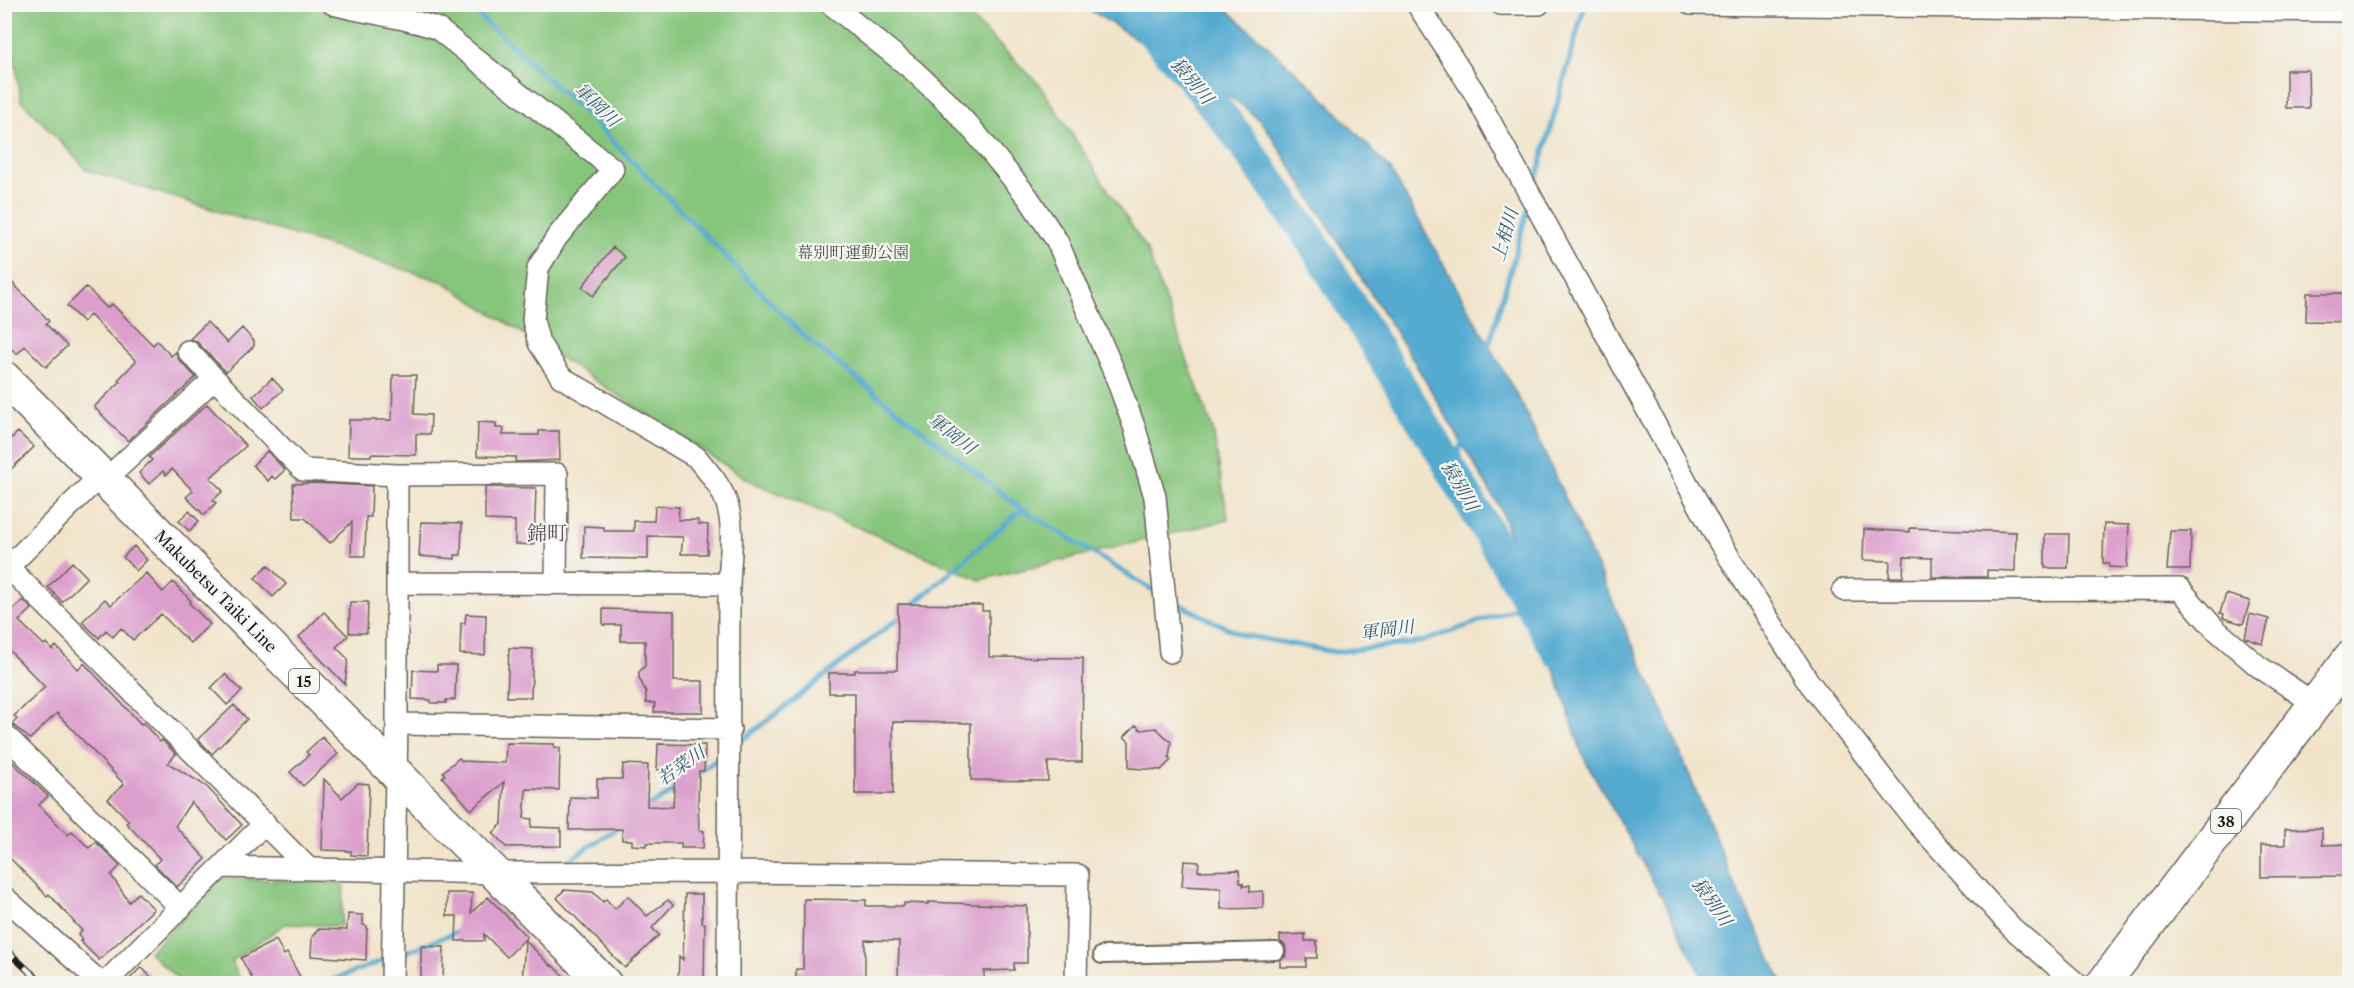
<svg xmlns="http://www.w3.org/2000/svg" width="2354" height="988" font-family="'Libre Caslon Text','Noto Serif JP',serif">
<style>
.green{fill:#86c57c;stroke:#51704c;stroke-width:1.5}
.water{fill:#54aad0;stroke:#386376;stroke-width:1.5}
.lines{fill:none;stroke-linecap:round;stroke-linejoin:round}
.stream{stroke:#54aad0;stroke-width:5}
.river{stroke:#54aad0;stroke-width:32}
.building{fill:#dc9ecc}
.pedestrian-casing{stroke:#676259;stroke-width:20}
.minor-casing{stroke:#676259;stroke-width:24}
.primary-casing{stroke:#676259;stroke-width:36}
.trunk-casing{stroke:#676259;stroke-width:36}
.pedestrian{stroke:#fff;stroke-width:16}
.minor{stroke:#fff;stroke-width:21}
.primary{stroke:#fff;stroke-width:33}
.trunk{stroke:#fff;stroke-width:33}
.rail-casing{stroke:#1c1c1c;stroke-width:7}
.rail{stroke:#f6f6f2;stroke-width:4.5;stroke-dasharray:14;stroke-linecap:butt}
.labels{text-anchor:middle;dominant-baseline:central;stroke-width:4.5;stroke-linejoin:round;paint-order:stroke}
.shield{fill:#f6f6f2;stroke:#5d5d5c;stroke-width:1.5}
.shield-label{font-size:15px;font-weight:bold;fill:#1c1c1c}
.park-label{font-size:16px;fill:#41573e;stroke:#f6f6f2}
.street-label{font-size:16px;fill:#1c1c1c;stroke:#f6f6f2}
.water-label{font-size:18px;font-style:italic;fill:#355c6d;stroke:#f6f6f2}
.quarter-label{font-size:20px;fill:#5f4a5a;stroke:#f6f6f2}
</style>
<rect width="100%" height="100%" fill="#f6f6f2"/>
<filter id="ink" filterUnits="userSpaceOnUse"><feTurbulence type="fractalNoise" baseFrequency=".0167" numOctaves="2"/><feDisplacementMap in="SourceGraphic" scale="12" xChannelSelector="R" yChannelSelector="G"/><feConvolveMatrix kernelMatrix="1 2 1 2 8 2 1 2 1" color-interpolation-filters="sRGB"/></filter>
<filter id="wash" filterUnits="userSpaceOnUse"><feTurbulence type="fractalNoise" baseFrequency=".008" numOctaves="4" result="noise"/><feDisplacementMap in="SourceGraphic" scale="24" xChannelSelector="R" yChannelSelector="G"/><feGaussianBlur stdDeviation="1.35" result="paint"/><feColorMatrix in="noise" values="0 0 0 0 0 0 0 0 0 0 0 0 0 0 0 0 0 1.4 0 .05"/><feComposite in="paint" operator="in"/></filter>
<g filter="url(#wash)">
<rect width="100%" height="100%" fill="#f1e4cb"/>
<path class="green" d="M6,5H958L1039,84L1146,248L1213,430L1228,520L980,580L748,480L444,282L87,170L21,100Z
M223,878L344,883L341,926L285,924L232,961L241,983H182L149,952Z"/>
<path class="water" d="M1082,5H1222L1315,89L1390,169L1523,406L1663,711L1732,879L1783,983H1705L1672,916L1583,756L1501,510L1412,358L1265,126L1242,105Z"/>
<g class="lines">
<path class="stream" d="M466,4L592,120L807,339L1022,509L1159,594
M1534,188L1585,4
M1487,352L1529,205
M1453,473L1463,439
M1170,600L1242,635L1335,652L1421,642L1529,604
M910,608L1022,509
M736,745L904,614
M695,776L724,754
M645,809L678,788
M560,866L620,826
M398,955L462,930
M318,984L327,982L387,959"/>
<path class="river" d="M1127,4L1189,74L1237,135L1308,235L1444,457L1558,652"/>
</g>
<g id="blocks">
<path class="building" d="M2286,70H2308L2309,108H2286Z
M613,247L625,257L593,296L582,287Z
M4,274L49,321L46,324L67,346L46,367L25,346L17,354L4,342Z
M86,287L107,308L112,304L153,345L157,341L171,356L176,352L179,360L196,377L128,441L94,407L120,382L118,380L136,361L90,315L83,322L67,306Z
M2307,293H2349V322L2306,321Z
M207,322L227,343L242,328L254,341V346L226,372L197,342L190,339Z
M393,375H416L414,414L431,415L430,434H416V455L371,454V456H348L349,420H392Z
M272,378L283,390L263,408L253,396Z
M207,404L246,446L210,478L223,491L213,500L216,503L204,515L186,497L193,491L172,469L166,475L163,471L149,484L139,473L152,460L149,457Z
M478,422L496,423V428H504L503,435H539V431H559L560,460L515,462L516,457L477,456Z
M4,431L12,438L18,432L34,447L4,476Z
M267,451L285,470L275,479L272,476L268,481L253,465Z
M314,483L372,486L371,517H366L365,556H351L352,522L330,543L305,518H294L293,484Z
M485,487L536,488L534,545L515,544V521L485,520Z
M655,506L679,507L678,520H698V524L708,525L707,554H681L683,537L648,536V559L583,558L584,526L604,527V531H634V521H654Z
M189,511L199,521L189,531L179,521Z
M421,522L462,523L461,555H455V559L419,556Z
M2104,524L2129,525L2127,568L2109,567V563H2103Z
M1910,528L2016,532L2015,571L1987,570V577H1932V558L1904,557L1903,577H1889L1890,561L1863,560L1864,529L1910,532Z
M2170,531H2191L2190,570H2167Z
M2045,534H2069L2068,568H2045Z
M134,546L147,560L136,571L123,557Z
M72,562L87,577L62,602L48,587Z
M268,565L286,584L273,597L255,578Z
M146,573L163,592L173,582L191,601L189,603L210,624L190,643L161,614L133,640L121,628L113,637L106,630L99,638L82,622L105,599L111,605Z
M2226,594L2250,601L2243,624L2223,618L2224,614L2220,613Z
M23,600L32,609L19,621L44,645L46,643L52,650L56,646L78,669L84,663L141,724L143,723L160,742L162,740L176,754L168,763L206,786L242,825L226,840L191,802L175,826L206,859L177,887L155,865L160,859L126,823L129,821L108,799L124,784L57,713L30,739L12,724L17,719L14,716L45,687L4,645V606L10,612Z
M350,602H368L367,633H349Z
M898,604L982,605V611H989V657L1083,658L1082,762H1048V781L971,780V723L893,722V794H855V693H829V673H855V670H897Z
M603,609L674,611V681H703V712H654L655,703H646V692L639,678V672L645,666V641H621V625H603Z
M324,612L348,636L336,647L348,659L345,684L299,637Z
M466,614L486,615L485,655L460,654L461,623H465Z
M2250,614L2269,619L2263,644L2245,638Z
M509,648L533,649L531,697H507Z
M437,665H456L455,700H446V703H431V700L412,699L413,670L437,671Z
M225,674L242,691L227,705L211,688Z
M234,705L247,719L212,754L198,739Z
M1136,725L1141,730L1156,728L1171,742L1169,758L1171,760L1161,770L1129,768V741L1124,737Z
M322,737L338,754L303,786L290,772L309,755L306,752Z
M506,743L554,744V747L560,748L559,790L526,789L524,818L532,819L531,827L561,828V846L506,847L493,833L502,824L504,782L471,810L442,777L445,775L443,772L459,758L462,761L505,763Z
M658,744L705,745L704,771H699L698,803L699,830L704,831L703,848H681V843H647V846L632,845V840H622V829L569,830L570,797L597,798V779H622L623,764L648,765L647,806L673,807L675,771L657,770Z
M4,754L48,796L39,805L68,835L72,831L89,848L96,842L120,866L111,875L129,902L138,893L154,909L99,960L80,941L82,940L78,935L82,931L49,894L47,896L4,852Z
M324,779L342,798L358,783L369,784L367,856L351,855V851L322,850Z
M2322,828V845L2349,844V876L2261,877V845H2285V829Z
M1184,861L1199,862L1198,871L1239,870L1240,883H1243V886H1250V892L1263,891V908L1221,909V888L1182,886Z
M564,890L593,892L603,902L606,899L615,909L628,896L647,916L668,900L673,905L652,928L659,935L625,968L557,898Z
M447,893H472L471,913L488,897L527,937L507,957L484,934V941H456L457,916H447Z
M685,894H702V923H705L704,984H678L679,956L683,960Z
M804,899L866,900V906H904V903L928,904V902L1027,906V963H1014V970L984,971V980H963V984H945V980L898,977L899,941L865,940V984H796V969H803Z
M348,914L363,915V925L367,926L366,960L311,956L312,937L318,929L347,930Z
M1305,934V941H1317V958H1306V967H1280V960L1285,957L1286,951L1285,945L1280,941V935Z
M276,940L284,955L287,953L304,984H255L241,958Z
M525,940L551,966L552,965L572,984H522Z
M421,946L444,947L443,984H421Z
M141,967L158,984H125Z"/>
</g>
</g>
<g filter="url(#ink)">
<use href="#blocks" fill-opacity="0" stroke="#676259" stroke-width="1.5"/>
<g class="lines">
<g class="pedestrian-casing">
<path id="pedestrian" d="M1102,955L1276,951"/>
</g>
<g class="minor-casing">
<path id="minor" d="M333,4C368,14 404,16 438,29L613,169L557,237L538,268L533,320L539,343L561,377L696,457C707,470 722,487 727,504C735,529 730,558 729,584L728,984
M831,4L913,70L948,103L977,135L1027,196L1057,241L1115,374L1135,429L1155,497L1170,652
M1417,4L1474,92L1717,538L1808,681L1917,823L2012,928L2077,984
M1501,4H1539
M1691,4L2350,11
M188,351L303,470L397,475L557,474L556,583
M105,480L214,379
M8,567L309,869
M4,571L101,475
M397,583L729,584
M1843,590L2180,589L2214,628L2258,666L2315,704
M397,724L730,729
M4,734L181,908
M222,867L496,873L728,872L1078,875L1076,984
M4,897L102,984
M104,984L265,823
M392,984L397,724V475"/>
</g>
<g class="primary-casing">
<path id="primary" d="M4,378L605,984"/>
</g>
<g class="trunk-casing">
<path id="trunk" d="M2103,984L2350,658"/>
</g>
<use href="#pedestrian" class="pedestrian"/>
<use href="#minor" class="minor"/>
<use href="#primary" class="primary"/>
<use href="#trunk" class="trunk"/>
<g class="rail-casing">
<path id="rail" d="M4,948L43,984"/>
</g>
<use href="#rail" class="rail"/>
</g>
</g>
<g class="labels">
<g class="shield">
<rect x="289" y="669" width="30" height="24" rx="4.5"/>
<rect x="2211" y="809" width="30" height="24" rx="4.5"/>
</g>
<g class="shield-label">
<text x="304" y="681">15</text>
<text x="2226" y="821">38</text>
</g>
<g class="park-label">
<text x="853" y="252">幕別町運動公園</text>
</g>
<g class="street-label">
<text transform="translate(216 591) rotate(45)">Makubetsu Taiki Line</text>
</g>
<g class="water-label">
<text transform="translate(1192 81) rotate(50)">猿別川</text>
<text transform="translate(597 105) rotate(44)">軍岡川</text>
<text transform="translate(1505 235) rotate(-74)">上相川</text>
<text transform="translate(952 434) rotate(38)">軍岡川</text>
<text transform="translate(1460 486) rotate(60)">猿別川</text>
<text transform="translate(1387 630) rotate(-7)">軍岡川</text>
<text transform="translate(681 766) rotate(-35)">若菜川</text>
<text transform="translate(1712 902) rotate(55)">猿別川</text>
</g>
<g class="quarter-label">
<text x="547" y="533">錦町</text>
</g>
</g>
<rect width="2354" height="988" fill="none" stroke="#f6f6f2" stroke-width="24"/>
</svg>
